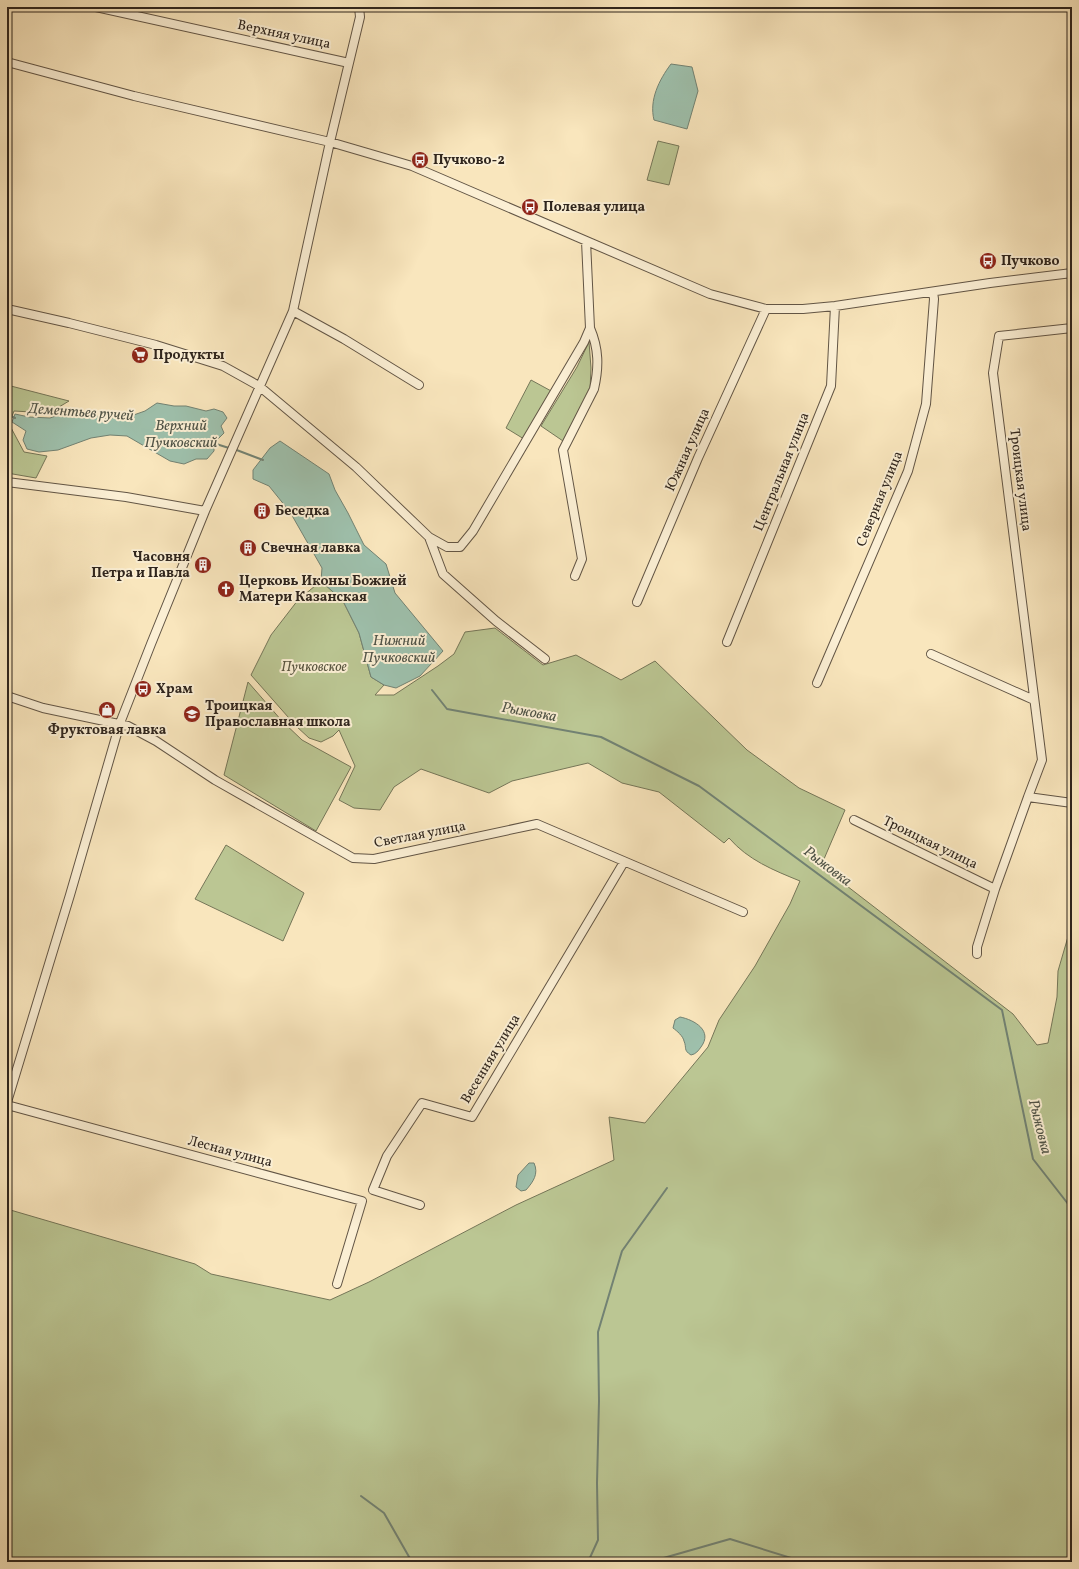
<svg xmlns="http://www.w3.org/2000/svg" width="1079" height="1569" font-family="Vollkorn,serif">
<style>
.green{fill:#bbc693;stroke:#757658}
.water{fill:#9ec0ac;stroke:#728273}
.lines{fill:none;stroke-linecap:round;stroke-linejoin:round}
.stream{stroke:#728273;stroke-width:2}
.minor-casing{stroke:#625545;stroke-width:10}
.minor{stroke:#fbefd4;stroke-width:8}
.labels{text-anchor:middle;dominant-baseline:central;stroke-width:4;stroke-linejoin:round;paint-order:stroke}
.street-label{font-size:14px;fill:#2f251d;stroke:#fbefd4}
.poi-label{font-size:14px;font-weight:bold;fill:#2f251d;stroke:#fbefd4;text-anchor:start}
.park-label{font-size:14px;font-style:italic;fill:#595540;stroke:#fbefd4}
.water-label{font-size:15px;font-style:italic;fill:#505448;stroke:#fbefd4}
</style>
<rect width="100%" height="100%" fill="#f9e6bd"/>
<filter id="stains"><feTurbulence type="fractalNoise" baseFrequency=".005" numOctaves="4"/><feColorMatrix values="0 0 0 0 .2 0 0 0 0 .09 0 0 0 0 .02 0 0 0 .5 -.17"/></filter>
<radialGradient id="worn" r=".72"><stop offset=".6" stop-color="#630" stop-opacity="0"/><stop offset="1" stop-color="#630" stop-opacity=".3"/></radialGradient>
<path class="green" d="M658,141L679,146L669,185L647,180Z
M589,342L591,368L590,390L563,441L541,426L577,367Z
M531,380L553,392L524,439L506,428Z
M7,385L69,401L49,413L14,411L9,424L24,452L47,456L36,478L7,473Z
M321,581L343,601L359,633L371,677L384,685L375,695H394L438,666L454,654L465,632L495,628L543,665L576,655L621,680L655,661L747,750L799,788L845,810L821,866L1013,1014L1037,1045L1048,1043L1057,997L1058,971L1072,923V1562H7V1209L195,1264L211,1274L330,1300L369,1282L516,1205L614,1160L609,1117L645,1123L708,1047L719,1020L755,966L790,904L800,881C773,870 748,860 729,838L724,843L659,792L622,783L588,763L512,781L489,793L421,769L394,787L380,810L354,808L339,800L355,766L339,730L333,736L321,742L309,738L296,726L251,675L271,635L298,600Z
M248,682L282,721L302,740L351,767L316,831L224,775Z
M226,845L304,893L283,941L195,899Z"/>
<path class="water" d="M671,64L692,67L698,91L687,129L654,120C649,100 659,80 671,64Z
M157,403L174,406H186L206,411L214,409L223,412L227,418L221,426L224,433L214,443V451L207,459H196L184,464L170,461L127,436L110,435L91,438L58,450L39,452L27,449L23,440L26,431L12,422L15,414L29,417L50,418L73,410L105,418L128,417L145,411Z
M280,441L329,474L335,490L348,513L364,545L386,564L395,593L443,651L420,676L396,688L384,685L371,677L359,633L343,601L321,581L322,568L290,512L269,486L253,479V470L270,448Z
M680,1017C695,1020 713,1031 701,1047C698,1051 696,1054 691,1055C683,1050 687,1048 684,1041C683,1036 677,1031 673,1028L675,1020Z
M529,1163H534C539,1174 533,1182 526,1190L521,1191L516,1187L518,1175Z"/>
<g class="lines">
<path class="stream" d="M7,414L15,418
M213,443L229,448
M234,449L263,460
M432,690L447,709L601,737L699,786L1002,1010L1033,1159L1072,1209
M361,1496L384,1513L412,1562
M588,1562L598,1540L597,1483L599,1401L598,1332L622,1251L667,1188
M623,1562L626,1560L660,1559L730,1539L804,1562"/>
<g class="minor-casing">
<path id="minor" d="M96,7L349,63
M7,62L134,96L330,142L412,166L710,294L766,309H803L835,306L990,283L1072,273
M7,309L69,323L156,345L223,366L259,386L356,467L429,537L443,574L496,621L545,659
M293,311L344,339L419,385
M1072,328L999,336L993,373L1042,760L1028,797L1072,803
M7,482L126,497L205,511
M429,537L447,547H460L473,531L584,342L590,328L586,241
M575,576L582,559L563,450L594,389C599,367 599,349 590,328
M637,602L698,458L766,309
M727,642L831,386L835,306
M931,654L1034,700
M817,683L908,471L926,404L934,299L933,292
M7,696L43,708L128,726L156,741L215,780L353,858L374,859L537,824L743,912
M854,820L995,889
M977,954V947L995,889L1028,797
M7,1102L70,895L120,723L151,644L205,511L293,311L330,142L360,17L359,7
M7,1105L362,1201L337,1284
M420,1205L373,1190L387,1156L422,1103L472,1117L624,862"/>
</g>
<use href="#minor" class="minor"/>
</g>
<defs>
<g id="bus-disc" transform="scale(0.9)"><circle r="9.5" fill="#8f2418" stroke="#fbefd4"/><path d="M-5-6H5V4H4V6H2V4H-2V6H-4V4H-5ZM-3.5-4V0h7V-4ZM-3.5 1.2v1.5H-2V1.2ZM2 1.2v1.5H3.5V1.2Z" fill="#fff"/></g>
<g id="supermarket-disc" transform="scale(0.9)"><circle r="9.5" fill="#8f2418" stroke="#fbefd4"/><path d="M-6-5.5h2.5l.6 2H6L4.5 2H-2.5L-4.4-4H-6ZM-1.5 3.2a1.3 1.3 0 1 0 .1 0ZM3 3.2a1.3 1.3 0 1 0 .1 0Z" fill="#fff"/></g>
<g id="building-disc" transform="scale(0.9)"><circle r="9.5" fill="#8f2418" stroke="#fbefd4"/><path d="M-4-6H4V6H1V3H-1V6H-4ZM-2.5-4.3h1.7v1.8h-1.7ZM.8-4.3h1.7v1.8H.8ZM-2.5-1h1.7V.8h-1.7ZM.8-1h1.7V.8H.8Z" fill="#fff"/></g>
<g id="church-disc" transform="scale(0.9)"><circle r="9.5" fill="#8f2418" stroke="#fbefd4"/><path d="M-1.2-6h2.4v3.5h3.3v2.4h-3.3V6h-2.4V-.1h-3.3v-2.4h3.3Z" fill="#fff"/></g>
<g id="shop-disc" transform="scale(0.9)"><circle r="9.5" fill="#8f2418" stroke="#fbefd4"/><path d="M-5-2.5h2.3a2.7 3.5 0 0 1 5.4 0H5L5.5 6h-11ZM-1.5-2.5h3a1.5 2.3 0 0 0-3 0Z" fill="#fff"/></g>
<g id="school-disc" transform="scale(0.9)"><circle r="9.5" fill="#8f2418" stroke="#fbefd4"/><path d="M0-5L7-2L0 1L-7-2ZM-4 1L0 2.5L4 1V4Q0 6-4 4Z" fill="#fff"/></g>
</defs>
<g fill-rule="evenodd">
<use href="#bus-disc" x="420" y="160"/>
<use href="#bus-disc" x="530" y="207"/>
<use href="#bus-disc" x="988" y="261"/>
<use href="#supermarket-disc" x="140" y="355"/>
<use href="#building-disc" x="262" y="511"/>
<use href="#building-disc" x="248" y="548"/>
<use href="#building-disc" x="203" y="565"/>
<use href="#church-disc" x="226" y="589"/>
<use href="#bus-disc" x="143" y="689"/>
<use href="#shop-disc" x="107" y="710"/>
<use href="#school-disc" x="192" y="714"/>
</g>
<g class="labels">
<g class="street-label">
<text transform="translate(284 35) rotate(12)">Верхняя улица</text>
<text transform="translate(688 450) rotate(-66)">Южная улица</text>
<text transform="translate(782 472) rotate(-68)">Центральная улица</text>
<text transform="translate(1020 480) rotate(83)">Троицкая улица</text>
<text transform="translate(880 499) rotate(-68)">Северная улица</text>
<text transform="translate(420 835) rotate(-11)">Светлая улица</text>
<text transform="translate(930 843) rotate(26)">Троицкая улица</text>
<text transform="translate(491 1059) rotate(-59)">Весенняя улица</text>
<text transform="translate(230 1152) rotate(15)">Лесная улица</text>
</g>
<g class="poi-label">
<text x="433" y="160">Пучково-2</text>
<text x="543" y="207">Полевая улица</text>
<text x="1001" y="261">Пучково</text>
<text x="153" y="355">Продукты</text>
<text x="275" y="511">Беседка</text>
<text x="261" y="548">Свечная лавка</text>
<text x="190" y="557" text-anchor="end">Часовня<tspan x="190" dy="16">Петра и Павла</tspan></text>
<text x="239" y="581">Церковь Иконы Божией<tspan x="239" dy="16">Матери Казанская</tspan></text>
<text x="156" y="689">Храм</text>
<text x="205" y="706">Троицкая<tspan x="205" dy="16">Православная школа</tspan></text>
<text x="107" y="730" text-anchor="middle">Фруктовая лавка</text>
</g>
<g class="park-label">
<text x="314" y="667">Пучковское</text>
</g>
<g class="water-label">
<text transform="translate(81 413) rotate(4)">Дементьев ручей</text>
<text x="181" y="426">Верхний<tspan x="181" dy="17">Пучковский</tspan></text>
<text x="399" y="641">Нижний<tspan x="399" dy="17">Пучковский</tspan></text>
<text transform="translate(529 713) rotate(10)">Рыжовка</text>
<text transform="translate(827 867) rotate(37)">Рыжовка</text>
<text transform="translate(1039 1127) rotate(76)">Рыжовка</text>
</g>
</g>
<rect width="1079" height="1569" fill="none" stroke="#f9e6bd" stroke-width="24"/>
<rect x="8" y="8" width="1063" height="1553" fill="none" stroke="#2f251d" stroke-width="2"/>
<rect x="12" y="12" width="1055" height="1545" fill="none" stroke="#2f251d"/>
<rect width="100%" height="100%" filter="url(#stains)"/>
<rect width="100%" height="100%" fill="url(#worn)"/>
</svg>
